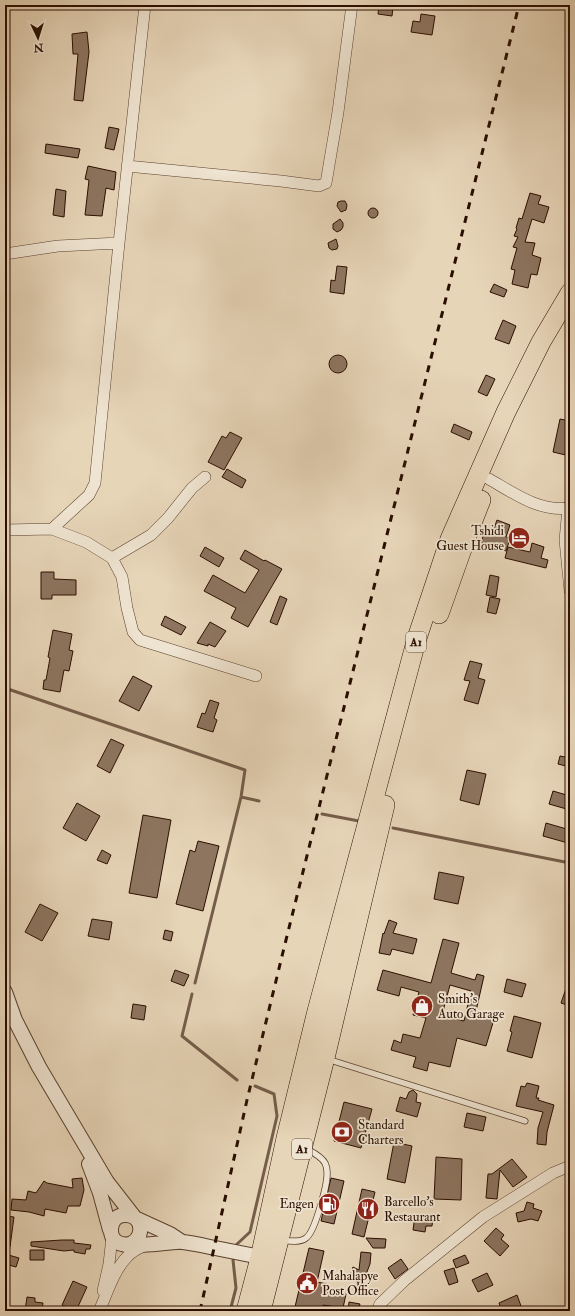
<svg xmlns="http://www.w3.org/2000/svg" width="575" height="1316" font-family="'IM FELL Double Pica',serif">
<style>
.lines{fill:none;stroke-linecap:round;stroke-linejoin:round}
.stream{stroke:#755d49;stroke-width:3}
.building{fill:#8d7560;stroke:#2b0e00;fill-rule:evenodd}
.service-casing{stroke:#5a402e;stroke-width:7}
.minor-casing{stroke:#5a402e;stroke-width:12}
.tertiary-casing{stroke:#5a402e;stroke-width:16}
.trunk-casing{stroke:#2b0e00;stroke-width:20}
.service{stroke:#efe4d1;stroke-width:5.5}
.minor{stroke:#efe4d1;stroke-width:11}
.tertiary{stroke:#efe4d1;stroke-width:14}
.trunk{stroke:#e7d5b8;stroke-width:19}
.rail{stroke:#2b0e00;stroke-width:3;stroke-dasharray:7 7;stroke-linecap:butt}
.labels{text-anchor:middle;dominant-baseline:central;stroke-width:3.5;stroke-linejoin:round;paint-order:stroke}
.shield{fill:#efe4d1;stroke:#664e3f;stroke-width:1}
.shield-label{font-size:12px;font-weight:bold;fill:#2b0e00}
.poi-label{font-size:13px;fill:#2b0e00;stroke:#efe4d1;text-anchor:start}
</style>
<rect width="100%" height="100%" fill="#e7d5b8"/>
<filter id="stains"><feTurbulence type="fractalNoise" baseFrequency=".005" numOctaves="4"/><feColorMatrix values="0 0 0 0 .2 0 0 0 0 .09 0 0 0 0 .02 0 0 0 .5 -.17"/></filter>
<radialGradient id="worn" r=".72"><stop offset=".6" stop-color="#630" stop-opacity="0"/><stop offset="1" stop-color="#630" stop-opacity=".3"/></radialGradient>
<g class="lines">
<path class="stream" d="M5,688L245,770L241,797L195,983
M241,797L259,801
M322,814L359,821
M393,828L570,863
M192,994L182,1036L237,1080
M236,1245L250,1232L277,1116L274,1094L255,1086
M230,1311L236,1288L233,1260"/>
</g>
<path class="building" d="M379,5H390L389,6L393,7L392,16L378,14Z
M421,14L435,16L432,35L411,32L413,21L420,22Z
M87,32L89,52L83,101L74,100L78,54H73L72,34Z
M109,127L119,129L114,150L105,148Z
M46,144L80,149L78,158L45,153Z
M88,166L116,172L114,190L106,188L102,216L85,215L89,180L85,179Z
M56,189L66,191L64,217L53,215Z
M530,193L541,196L538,204L549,207L544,223L532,219L525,242L535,243L532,255L541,258L537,275L531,274L528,288L512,284L515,270L511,269L517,248L513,247L518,237L514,236L517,229L516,228L519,218L522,219Z
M341,201H345L347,205L346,210L341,212L337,206L338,202Z
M368 213a5 5 0 1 1 10 0a5 5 0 1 1-10 0Z
M340,219L343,223V227L341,230L337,232L333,229V224Z
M336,239L338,246L337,249L332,250L329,248L328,243Z
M337,266L347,267L344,294L330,292L331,280L335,281Z
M494,284L507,290L504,297L490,292Z
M503,320L516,326L509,344L495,339Z
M329 364a9 9 0 1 1 18 0a9 9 0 1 1-18 0Z
M486,375L495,379L487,396L478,392Z
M560,419L570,421V456L553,452Z
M454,424L472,432L469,440L451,432Z
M230,432L242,438L224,470L208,462L222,436L226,438Z
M227,469L246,480L242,488L222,477Z
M497,520L510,525L506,537L510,539L506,551L481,542L486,528L493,531Z
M532,543L544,547L541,558L548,560L546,568L505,558L508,547L530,552Z
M205,547L224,558L219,567L200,556Z
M245,550L264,561L265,560L282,569L248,627L231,618L236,608L204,591L213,575L245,593L259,570L240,559Z
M41,572H54V579L76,580V595H52V599H41Z
M490,575L499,577L496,597L486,595Z
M280,596L287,599L277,625L270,622Z
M490,597L500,599L496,614L487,612Z
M165,616L186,627L181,635L161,625Z
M210,622L226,631L215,647L208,644V646L197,643Z
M53,630L72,634L69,650L73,651L69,671L64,670L60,692L43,689L44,680H46L50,658L48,657Z
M470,661L482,664L478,678L485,680L478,704L464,700L470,681L464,680Z
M133,676L152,686L139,711L119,701Z
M210,700L219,703L214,718L217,720L213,732L197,727L202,713L205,714Z
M111,739L124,745L110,773L97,766Z
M560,756L570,758V767L558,764Z
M467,770L486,774L479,805L460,800Z
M553,791L570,796V810L549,804Z
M77,803L100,816L86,841L63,828Z
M143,815L171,820L157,898L129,893Z
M546,823L570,830L568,843L543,836Z
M198,841L219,846L203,911L176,904L190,850L195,852Z
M102,850L111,855L107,864L97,860Z
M439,872L464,877L458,904L434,899Z
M40,904L58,913L42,941L25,932Z
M92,919L112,922L109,940L88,936Z
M389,920L397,923L393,933L417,939L413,954L392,949L390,955L379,953L383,933L384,934Z
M165,930L173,932L171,941L163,939Z
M443,939L459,943L451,973L475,980L477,974L484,976L476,1011L495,1016L486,1046L457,1038L450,1067L429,1062L427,1071L413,1067L416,1057L391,1050L394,1040L401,1043L403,1034L420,1038L426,1018L413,1015L419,992L401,987L399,996L377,990L383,970L431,983ZM450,985L471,991L464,1021L442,1015Z
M175,970L189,975L184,986L171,981Z
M507,979L526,984L522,997L504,992Z
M569,980H570V1006L561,1003Z
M133,1004L146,1006L144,1020L131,1018Z
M514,1016L541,1023L532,1058L507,1051L512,1032L510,1031Z
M527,1083L539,1086L536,1098H539L538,1100L554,1105L547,1132L546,1145L537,1144L538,1128L543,1112L516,1106L521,1086L525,1087Z
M413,1090L417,1094L416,1102L421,1103L417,1117L396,1111L400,1097L406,1099L409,1092Z
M344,1102L372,1109L361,1148L334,1141Z
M467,1113L486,1117L483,1131L464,1127Z
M394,1142L412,1146L405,1183L387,1179Z
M436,1157L462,1159L461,1200L434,1199Z
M512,1159L527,1177L513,1187L500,1170L497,1199L486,1198L488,1174H492Z
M82,1178L84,1190L80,1206H68L66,1213L45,1209L44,1216L29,1212L11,1210L12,1199L26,1200L28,1191L36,1193L44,1181L47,1183L73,1188L72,1179Z
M331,1178L344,1181L334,1224L321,1221Z
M362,1189L375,1192L364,1237L352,1234Z
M527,1202L534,1204L533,1208L542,1211L538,1221L531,1219L518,1222L516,1213L524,1211Z
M5,1216L14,1217L10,1247H5Z
M415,1216L433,1218L432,1226H426L425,1232L413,1230Z
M496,1228L504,1235L501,1239L509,1246L500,1256L484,1241Z
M366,1238L386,1239L385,1248H373Z
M62,1240H74V1243L91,1245L90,1249H86L85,1254L74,1252V1250L64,1251L31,1246V1242Z
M309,1248L324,1251L317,1282L327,1284L326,1290L346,1294L343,1308L323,1305L322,1311H294Z
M30,1250H44V1260H30Z
M361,1252L371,1253L370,1264L360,1290H358V1282L349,1278L353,1267L359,1270Z
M5,1254L19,1258L16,1267L5,1264Z
M465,1255L469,1263L456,1268L453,1260Z
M401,1259L408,1269L395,1279L388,1268Z
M454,1268L458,1282L449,1285L444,1271Z
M487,1273L493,1285L478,1292L472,1280Z
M73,1281L87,1287L76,1311L62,1305Z
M517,1295L521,1306L508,1311H502L499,1303Z
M27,1297L35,1298V1302L43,1303L42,1311H25Z
M349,1302L360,1304L358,1311H348Z"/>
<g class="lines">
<g class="service-casing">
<path id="service" d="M327,1059L525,1121
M282,1240C289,1241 300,1243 306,1238C315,1232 328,1183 327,1172C327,1169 326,1165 325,1163C321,1156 312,1152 305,1148"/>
</g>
<g class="minor-casing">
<path id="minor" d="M127,166L281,181L319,186L326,183L338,112L352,5
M5,254L58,246L119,243
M489,479C515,494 539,512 570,508
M568,509L565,540L570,591
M52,529L89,495L95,483L119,243L145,5
M5,530L52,529L86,542L112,558L122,577L127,608L133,632L140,640L256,676
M112,558L151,535L168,518L192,488L205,477
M103,1291L109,1264L112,1237
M99,1311C107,1294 114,1270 127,1257C132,1251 139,1248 146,1245
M377,1311L380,1304L405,1280L483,1217L553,1173L570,1166"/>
</g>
<g class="tertiary-casing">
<path id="tertiary" d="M5,992L15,1020L39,1067L107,1182L135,1218L170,1234L182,1242
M89,1164L100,1193L110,1230
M125,1245C147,1242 144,1213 124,1215C108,1216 106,1241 122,1244C126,1245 130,1245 134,1245C144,1245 155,1244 165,1243C171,1243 177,1241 183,1242C192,1243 201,1245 210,1247C230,1251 250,1255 270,1259"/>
</g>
<g class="trunk-casing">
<path id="trunk" d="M439,614L466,538L481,500
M246,1311L260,1258L286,1138L317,1011L417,638L450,539L506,412L541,342L570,293
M261,1311L325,1058L385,805"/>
</g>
<use href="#service" class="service"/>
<use href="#minor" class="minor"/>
<use href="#tertiary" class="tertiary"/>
<use href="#trunk" class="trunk"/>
<path class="rail" d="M200,1311L247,1100L283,952L519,5"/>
</g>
<defs>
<g id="hotel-disc" transform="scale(1.15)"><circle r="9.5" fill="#8f2418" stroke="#efe4d1"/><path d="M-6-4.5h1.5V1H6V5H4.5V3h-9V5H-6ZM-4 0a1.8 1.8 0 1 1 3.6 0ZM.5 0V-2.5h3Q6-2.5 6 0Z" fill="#fff"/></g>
<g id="shop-disc" transform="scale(1.15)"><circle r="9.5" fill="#8f2418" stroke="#efe4d1"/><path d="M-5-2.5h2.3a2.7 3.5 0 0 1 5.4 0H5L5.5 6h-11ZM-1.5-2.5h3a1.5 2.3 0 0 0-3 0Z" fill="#fff"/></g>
<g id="bank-disc" transform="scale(1.15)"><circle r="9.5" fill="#8f2418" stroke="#efe4d1"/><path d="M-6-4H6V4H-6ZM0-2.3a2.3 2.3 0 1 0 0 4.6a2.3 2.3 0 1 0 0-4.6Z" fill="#fff"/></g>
<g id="fuel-disc" transform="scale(1.15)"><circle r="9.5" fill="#8f2418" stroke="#efe4d1"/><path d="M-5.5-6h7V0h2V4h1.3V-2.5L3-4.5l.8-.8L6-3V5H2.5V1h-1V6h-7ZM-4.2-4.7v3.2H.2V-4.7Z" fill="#fff"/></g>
<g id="restaurant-disc" transform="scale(1.15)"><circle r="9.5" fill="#8f2418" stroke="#efe4d1"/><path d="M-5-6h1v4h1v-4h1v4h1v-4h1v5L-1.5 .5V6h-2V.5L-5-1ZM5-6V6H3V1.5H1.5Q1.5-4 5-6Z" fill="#fff"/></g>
<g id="civic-disc" transform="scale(1.15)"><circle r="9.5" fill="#8f2418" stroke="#efe4d1"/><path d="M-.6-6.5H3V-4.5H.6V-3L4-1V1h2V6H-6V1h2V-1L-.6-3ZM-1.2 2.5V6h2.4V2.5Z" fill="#fff"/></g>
</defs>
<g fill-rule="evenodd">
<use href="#hotel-disc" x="519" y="538"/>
<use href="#shop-disc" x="422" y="1006"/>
<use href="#bank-disc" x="342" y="1132"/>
<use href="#fuel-disc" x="329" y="1204"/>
<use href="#restaurant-disc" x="368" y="1209"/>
<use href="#civic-disc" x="307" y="1283"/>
</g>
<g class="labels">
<g class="shield">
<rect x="406" y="632" width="20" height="20" rx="3"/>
<rect x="292" y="1139" width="20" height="20" rx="3"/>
</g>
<g class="shield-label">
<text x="416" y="642">A1</text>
<text x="302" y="1149">A1</text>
</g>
<g class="poi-label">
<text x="504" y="531" text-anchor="end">Tshidi<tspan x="504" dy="15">Guest House</tspan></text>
<text x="438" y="999">Smith's<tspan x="438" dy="15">Auto Garage</tspan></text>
<text x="358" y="1125">Standard<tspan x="358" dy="15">Charters</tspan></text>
<text x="384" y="1202">Barcello's<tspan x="384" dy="15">Restaurant</tspan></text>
<text x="314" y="1204" text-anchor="end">Engen</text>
<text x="322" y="1276">Mahalapye<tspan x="322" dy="15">Post Office</tspan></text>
</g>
</g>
<rect width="575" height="1316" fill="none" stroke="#e7d5b8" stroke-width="20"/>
<rect x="6" y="6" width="563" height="1304" fill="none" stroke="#2b0e00" stroke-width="2"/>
<rect x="10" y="10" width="555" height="1296" fill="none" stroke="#2b0e00"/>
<g transform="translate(38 38) rotate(176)" stroke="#efe4d1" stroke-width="3" paint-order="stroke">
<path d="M0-3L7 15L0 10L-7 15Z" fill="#2b0e00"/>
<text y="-6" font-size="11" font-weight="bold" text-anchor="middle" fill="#2b0e00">N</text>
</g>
<rect width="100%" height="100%" filter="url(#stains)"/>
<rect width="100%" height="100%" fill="url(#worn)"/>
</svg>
